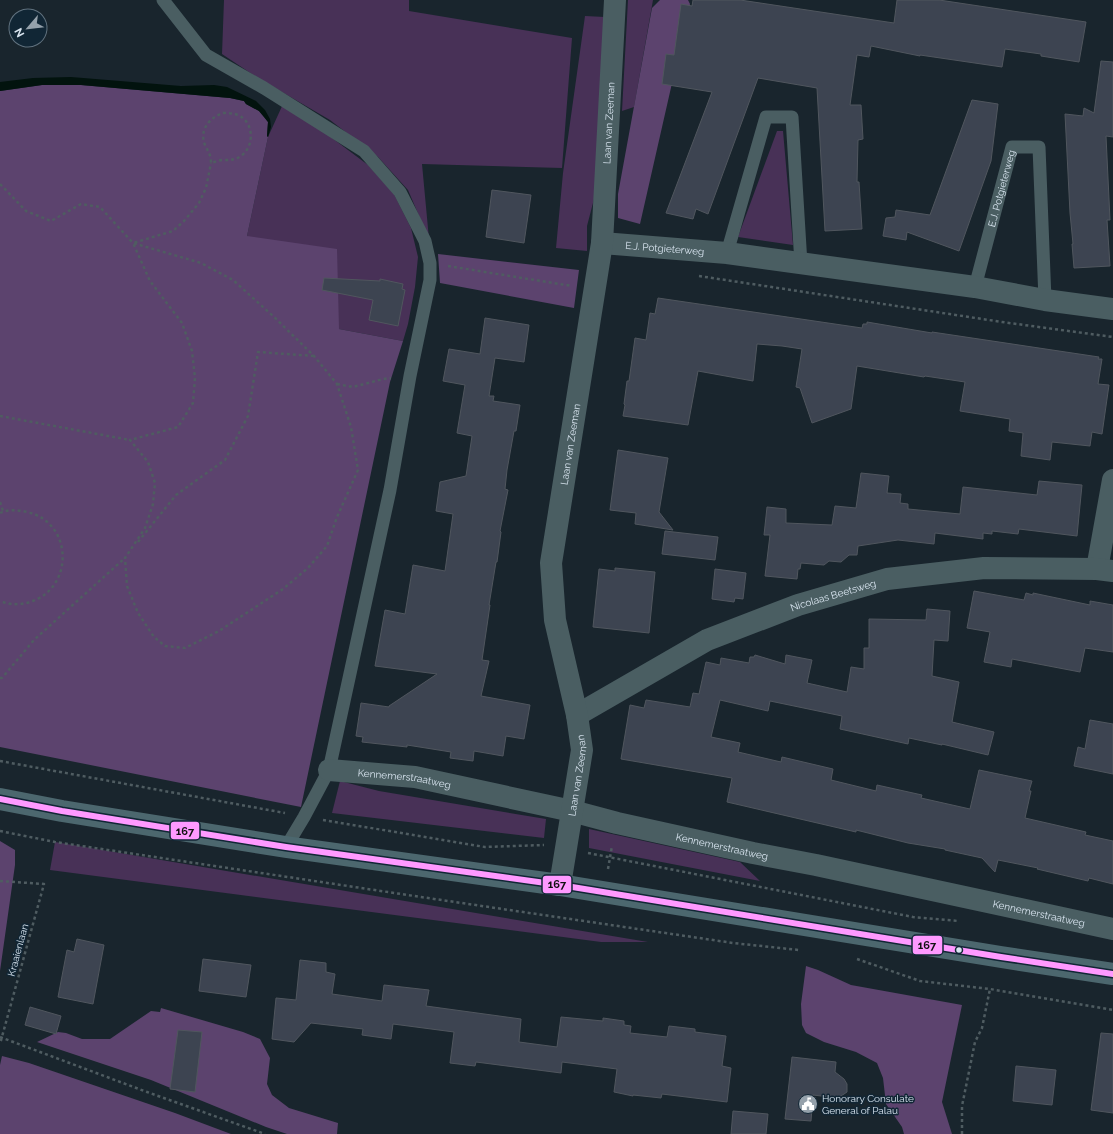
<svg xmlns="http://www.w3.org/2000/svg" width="1113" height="1134" font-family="Raleway,sans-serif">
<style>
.green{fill:#483157}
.forest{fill:#5c436e}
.water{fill:#02130e}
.building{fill:#3d4451;stroke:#50565e}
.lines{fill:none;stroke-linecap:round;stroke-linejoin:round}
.path{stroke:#4f5c61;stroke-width:2.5;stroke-dasharray:3 3;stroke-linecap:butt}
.service{stroke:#4a5e62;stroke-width:13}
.minor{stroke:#4a5e62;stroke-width:22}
.primary{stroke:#4c676e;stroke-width:22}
.bus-1-casing{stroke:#112635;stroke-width:9}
.bus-1{stroke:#f9f;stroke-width:6}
.bus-dot{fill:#d8e4ef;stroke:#112635;stroke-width:1.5}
.labels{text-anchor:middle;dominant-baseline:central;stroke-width:3;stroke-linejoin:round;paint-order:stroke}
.street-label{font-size:10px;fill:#d8e4ef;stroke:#112635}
.poi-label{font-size:10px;fill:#d8e4ef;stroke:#112635;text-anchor:start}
.line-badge{stroke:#112635;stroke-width:1.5}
.pale-badge-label{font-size:11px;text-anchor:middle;font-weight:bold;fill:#111}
</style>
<rect width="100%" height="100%" fill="#19252d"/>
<path class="green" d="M224,0H409V11L572,38L562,168L422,164L429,239L408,190L378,157L330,120L258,78L222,54Z
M628,0H653L634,107L622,111Z
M585,16L605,17L600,176L587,226V251L556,248L563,173Z
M283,104L312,123L368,165L394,194L411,228L418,257L415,287L408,324L403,341L339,329L247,236L268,137Z
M777,131H783L793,245L738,237Z
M340,781L379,791L546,819L544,838L332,813Z
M589,829L740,862L760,881L589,848Z
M55,842L648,942H601L50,870Z"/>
<path class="forest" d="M660,0H688L690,4L640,224L618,218V194L652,8Z
M42,85H81L230,98L244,101L246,104L259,111L264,117L268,122L267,136L268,137L247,236L337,249L339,329L403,341L390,382L301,807L0,747V91Z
M438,254L579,270L574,308L440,283Z
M0,841L15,850V865L0,971Z
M806,966L818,970L851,985L962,1005L942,1102L952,1134H904L902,1127L886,1104L883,1078L877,1063L856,1052L824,1042L806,1033L802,1025L801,1004Z
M161,1008L243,1032L260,1039L270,1058L267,1084L272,1095L289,1108L338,1123L337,1134H287L266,1127L151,1080L37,1042L58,1032L66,1033L82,1039H110L151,1011L160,1012Z
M2,1056L29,1063L175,1113L231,1134H0V1065Z"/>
<path class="water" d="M71,77L181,86L214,85L227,87L256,101L265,110L270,119L271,127L268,137L267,136L268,122L264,117L259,111L246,104L244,101L230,98L81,85H42L0,91V82L33,78Z"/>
<path class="building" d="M693,0H740L894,23L897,0H939L1086,22L1079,62L1041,56V54L1005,49L1002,67L920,55V56L871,46L869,57L857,55L850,105H861L863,139L858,140L857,182H859L862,229L825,231L817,88L758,78L708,214L696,209L693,219L666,213L712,92L662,84L666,54L674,55L681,4L692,6Z
M1101,61L1113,62V137L1106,136L1110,220H1107L1110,266L1074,268L1072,244H1073L1070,213L1065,114L1083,116L1084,108L1094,113Z
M972,100L998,104L991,161L959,251L907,232L906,240L883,236L886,218L895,217L896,210L930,215Z
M492,190L531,195L524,243L486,237Z
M324,278L380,281V279L403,284L402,289L405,290L398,326L369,320L373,300L322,290Z
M658,298L862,328L863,324H867V322L932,333V332L1099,357L1098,359H1102L1098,384L1109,385L1102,434L1092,432L1090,446L1052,442L1050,460L1021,456L1023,433L1009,431L1010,419L960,411L965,382L925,376L924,377L857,366L851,409L812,423L800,388L796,387L802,349L782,346L757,344L753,381L698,371L688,425L623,416L625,405L624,404L627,381H629L635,338L646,340L650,313L655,314Z
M485,318L529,325L524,362L495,358L489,396H494L493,401L520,405L516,431H514L507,470L505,489L508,490L500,531L501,532L497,562H496L489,605H490L482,660L489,661L481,696L530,705L524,739L506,736L503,756L474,751L473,761L450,758L451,752L407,745V747L362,742L363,737L356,736L361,703L389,707V706L437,674L375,666L385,610L405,614L413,565L445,571L453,514L436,511L440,482L466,476L472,436L457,433L465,385L443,381L449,349L480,354Z
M618,450L668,458L659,512L673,530L635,524L636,513L610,510Z
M861,473L889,476L887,493L901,494L900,503L908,504V509L960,514L963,487L1037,495L1039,481L1082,485L1077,536L1019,529L1018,534L992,531V534L983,533V539L935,533L934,544L898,540L858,546L857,555H849L841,562L829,561L824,565L801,563L800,569H798L797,579L765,576L770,535H764L767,507L786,509V523L832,525L835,506L856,508Z
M665,531L718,537L715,560L662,554Z
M615,568L655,572L649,633L593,627L599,569L615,571Z
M715,569L746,573L743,599L735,598L734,602L712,599Z
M974,591L1024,600L1026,593L1033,595V593L1090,605V601L1113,605V652L1085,648L1080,672L1012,659L1011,667L984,662L990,632L967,628Z
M927,609L950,611L948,641L934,640L932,676L959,682L952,722L994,732L988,755L942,744V745L909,738L908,744L840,729L842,716L770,701L768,711L720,700L711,737L740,743L738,752L781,762L782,757L833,769L831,780L876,791L877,785L922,795L921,798L970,809L979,770L1032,781L1029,791H1031L1025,818L1086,832L1085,835L1113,841V884L1089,878L1088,881L1037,869L1038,868L998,860L995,872L982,858L945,850V849L908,843L856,830V832L727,802L732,778L621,759L630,705L644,708L646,700L690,707L693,693L699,694L706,662L720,665L721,658L749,663L750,657H754L755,655L785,664L786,655L812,660L807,683L847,692L851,667L864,669V648H869V619L926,620Z
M1090,720L1113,724V774L1074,766L1078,747L1085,749Z
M77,939L104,945L93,1004L58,997L67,950L74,952Z
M203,959L251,965L246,997L199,991Z
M300,960L326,963V972L335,974L332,994L382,1001L384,985L429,990L426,1006L521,1019L519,1042L557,1047L561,1017L603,1021V1018L624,1021V1025L631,1026L630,1033L667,1037L669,1026L695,1029V1032L726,1036L722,1066L731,1068L727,1102L662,1094L661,1098L633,1095V1096L614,1092L617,1069L562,1062L561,1073L476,1062L475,1066L450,1063L454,1032L393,1024L391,1039L362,1035L363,1029L311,1023L294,1042L272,1039L276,998L296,1000Z
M30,1007L61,1016L56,1034L25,1025Z
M178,1030L202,1032L195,1092L170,1089Z
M1101,1033L1113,1034V1113L1091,1110Z
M792,1057L836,1062L835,1072L844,1079L847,1084V1092L838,1098L813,1095L811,1121L785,1119Z
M1016,1066L1056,1070L1052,1105L1013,1101Z
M733,1111L768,1114L766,1134H731Z"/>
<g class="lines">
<path class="path" d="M223,113C228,113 233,113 238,115C254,122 255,146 241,156C235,160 230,160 223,160C219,160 215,162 211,163C211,159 210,154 208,151C207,149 206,147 205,145C199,130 209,118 223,113Z
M0,184L26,211L51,221L81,204L100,207L133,243L201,263L233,280L273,316L314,356L337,384L351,427L358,470L337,517L327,546L308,568L283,589L219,631L185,648L165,646L154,637L138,613L127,586L125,558L145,528L153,504L155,483L148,462L130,440L178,427L193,403L195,378L192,351L182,323L150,281L133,243L173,231L184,221L199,203L206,188L211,163
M448,266L572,286
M699,276L1002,322L1113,337
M337,384L353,387L383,379L391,378
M0,416L130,440
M0,502L3,511
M0,513C8,509 18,510 27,512C73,522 75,588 30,602C20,605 10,605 0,601
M138,542L176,495L225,460L248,416L258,352L314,356
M0,678H2L34,640L126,557
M0,761L285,813
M323,820L485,847L544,845
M0,831L55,842L421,897L733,943L799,950
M588,853L913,917L958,921
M608,869L612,846
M0,881L44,884L0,1044
M857,959L920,981L990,989L1113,1010
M0,1037L147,1092L265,1134
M962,1134V1106L975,1042L982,1028L990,989"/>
<g class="service">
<path d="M163,0L206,55L264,88L364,151L400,192L425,241L430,263V280L410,376L390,490L329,770L304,817L286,847"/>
<path d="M727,253L766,117H792L801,264"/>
<path id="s1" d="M975,287L1012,147H1039L1045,300"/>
</g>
<g class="minor">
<path id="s2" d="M602,243L727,253L975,287L1045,300L1113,309"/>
<path d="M1097,569L1113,480"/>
<path id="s3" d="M577,715L707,640L798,605L887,579L984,568L1097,569L1113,571"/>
<path id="s4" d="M329,770L415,777L572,811L617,823L753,853L816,865L1113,929"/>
<path id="s5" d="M560,885L582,750L577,715L555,620L551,563L602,243L615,0"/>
</g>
<path class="primary" d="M0,799L62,811L286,847L560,885L1001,957L1113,974"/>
<g class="bus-1-casing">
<path id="bus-1" d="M0,799L62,811L286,847L560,885L1001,957L1113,974"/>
</g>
<use href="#bus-1" class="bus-1"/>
</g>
<defs>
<g id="civic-disc" transform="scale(1)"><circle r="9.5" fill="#95a1ab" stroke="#112635"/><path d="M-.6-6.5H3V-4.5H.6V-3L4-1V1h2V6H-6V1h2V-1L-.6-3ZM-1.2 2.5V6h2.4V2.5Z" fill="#fff"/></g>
</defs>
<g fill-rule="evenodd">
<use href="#civic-disc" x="808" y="1104"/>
</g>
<circle class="bus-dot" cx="959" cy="950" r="3.5"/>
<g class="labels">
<g class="street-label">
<text stroke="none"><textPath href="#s5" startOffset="771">Laan van Zeeman</textPath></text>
<text stroke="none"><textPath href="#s1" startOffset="102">E.J. Potgieterweg</textPath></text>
<text stroke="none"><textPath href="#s2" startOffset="63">E.J. Potgieterweg</textPath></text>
<text stroke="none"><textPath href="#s5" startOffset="447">Laan van Zeeman</textPath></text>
<text stroke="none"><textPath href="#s3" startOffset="284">Nicolaas Beetsweg</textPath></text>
<text stroke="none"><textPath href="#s5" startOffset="111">Laan van Zeeman</textPath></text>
<text stroke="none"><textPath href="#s4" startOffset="76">Kennemerstraatweg</textPath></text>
<text stroke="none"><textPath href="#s4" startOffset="401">Kennemerstraatweg</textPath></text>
<text stroke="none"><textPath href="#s4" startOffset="725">Kennemerstraatweg</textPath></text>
<text transform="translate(18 950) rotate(-75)">Kraaienlaan</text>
</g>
<g class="poi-label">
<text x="822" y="1098">Honorary Consulate<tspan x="822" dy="12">General of Palau</tspan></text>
</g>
</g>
<g class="line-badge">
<rect x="170" y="821" width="30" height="19" rx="4" fill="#f9f"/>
<rect x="542" y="875" width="30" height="19" rx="4" fill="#f9f"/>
<rect x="912" y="935" width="31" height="20" rx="4" fill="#f9f"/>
</g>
<g class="pale-badge-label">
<text x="185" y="835">167</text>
<text x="557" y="888">167</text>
<text x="927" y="949">167</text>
</g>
<g transform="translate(28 28) rotate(242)"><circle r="19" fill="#112635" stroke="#61727f"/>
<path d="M0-3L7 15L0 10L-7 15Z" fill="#95a1ab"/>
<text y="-6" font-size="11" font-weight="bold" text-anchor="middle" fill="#d8e4ef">N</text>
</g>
</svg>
